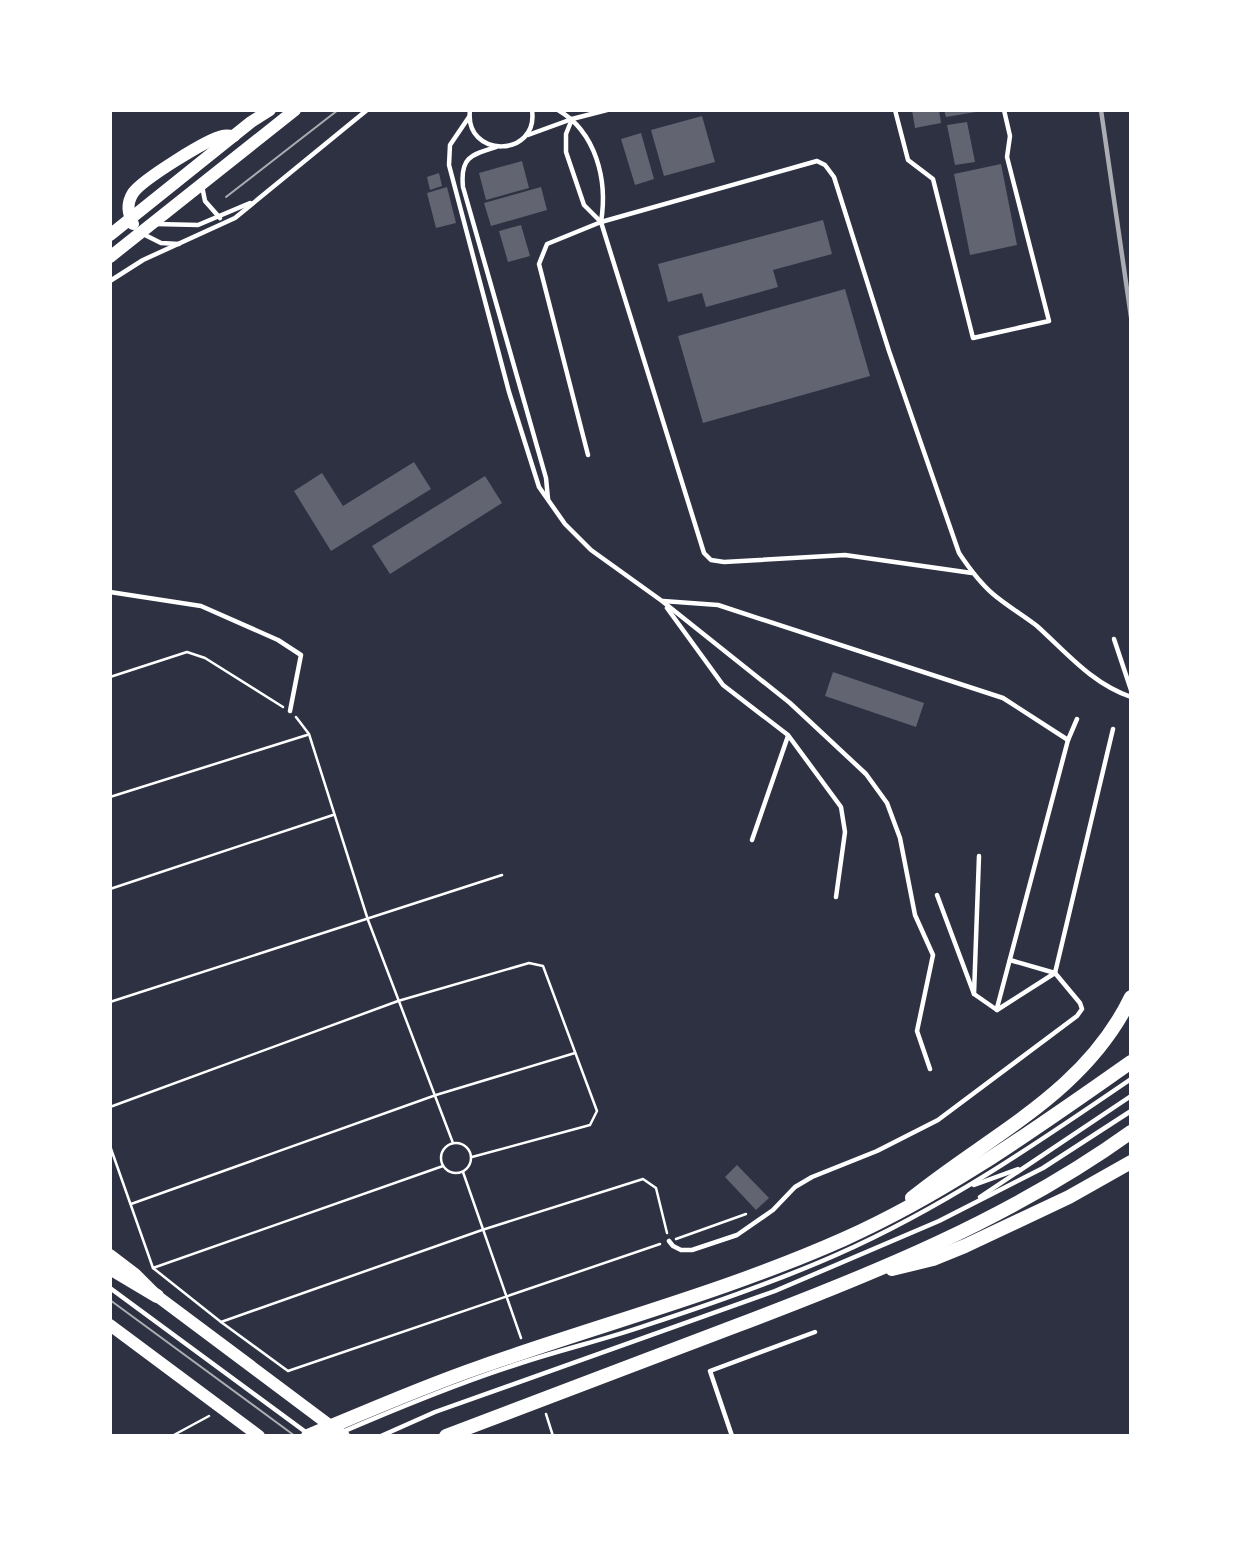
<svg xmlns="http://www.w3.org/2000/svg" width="1241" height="1546" font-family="'Exo 2',sans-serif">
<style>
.building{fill:#626471}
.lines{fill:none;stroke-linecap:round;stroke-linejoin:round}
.path{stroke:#fff;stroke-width:2.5}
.service{stroke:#fff;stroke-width:4.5}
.primary{stroke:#fff;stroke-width:12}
.trunk{stroke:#fff;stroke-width:14}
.tram{stroke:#abadb3;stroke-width:2}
.rail{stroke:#abadb3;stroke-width:4.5}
</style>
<rect width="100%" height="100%" fill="#2d3142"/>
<!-- building -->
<g class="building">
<polygon points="912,110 939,110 941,123 915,128"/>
<polygon points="944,110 976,110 976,112 946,117"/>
<polygon points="702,116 715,162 664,176 651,130"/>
<polygon points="967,122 975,162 955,165 947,125"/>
<polygon points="641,133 654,179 635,185 621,139"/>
<polygon points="522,161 529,188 486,200 479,173"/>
<polygon points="1001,164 1017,245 970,255 954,174"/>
<polygon points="439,173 442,186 430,190 427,177"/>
<polygon points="447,187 456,223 436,228 427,193"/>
<polygon points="541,187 547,210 491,226 484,203"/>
<polygon points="823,220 832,254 773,270 778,287 706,307 702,293 668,302 658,264"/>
<polygon points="521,225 530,256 508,262 499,231"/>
<polygon points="845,289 870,376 703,423 678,336"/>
<polygon points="414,462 431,489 331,551 294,491 322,473 343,506"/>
<polygon points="485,476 502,503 390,574 372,546"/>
<polygon points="833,672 924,703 916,727 825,696"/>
<polygon points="737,1165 769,1198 756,1210 725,1177"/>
</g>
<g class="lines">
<!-- path -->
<g class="path">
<polyline points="110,677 187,652 205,658 283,707"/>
<polyline points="296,717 309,734 368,920 453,1143"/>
<polyline points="110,797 307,735"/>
<polyline points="110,889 333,815"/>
<polyline points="110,1002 502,875"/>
<polyline points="110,1107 398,1001 529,963 543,966 597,1111 590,1125 472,1157"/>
<circle cx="456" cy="1158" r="15"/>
<polyline points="110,1146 153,1268 443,1166"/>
<polyline points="463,1172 521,1338"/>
<polyline points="131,1204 436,1095 575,1053"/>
<polyline points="676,1239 746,1214"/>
<polyline points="153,1268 221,1322 288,1371 660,1244"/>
<polyline points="221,1322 482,1230 643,1179 656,1188 667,1233"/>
<polyline points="546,1414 553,1436"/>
<polyline points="172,1436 209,1416"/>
</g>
<!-- service -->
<g class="service">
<path d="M470,110C464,159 539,158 532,110"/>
<path d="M558,110C596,132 608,180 601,222"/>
<polyline points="895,110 908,160 933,179 973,338 1049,321 1007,157 1010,136 1004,110"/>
<polyline points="469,117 450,145 449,165 509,392 539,487 565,524 591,550 662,601 790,703 866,774 887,803 900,838 915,915 933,955 917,1031 930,1069"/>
<polyline points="572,119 566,134 566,152 584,205 601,222 704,553 711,560 724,562 845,555 972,573"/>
<polyline points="528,135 572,119 607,110"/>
<path d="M496,147C470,155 460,158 463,187L546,478L548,499"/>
<polyline points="202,186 205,201 220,218"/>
<polyline points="156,224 198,225 250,203"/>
<polyline points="141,233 161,243 179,244"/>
<polyline points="110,281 143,260 235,218 367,110"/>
<path d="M588,455L539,264L547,244L601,222L817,161L825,165L834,177L889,351L959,553C969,568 979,582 993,594C1007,606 1023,615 1037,626C1067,653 1091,683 1131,697"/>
<polyline points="110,592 201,606 278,640 301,655 290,711"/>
<polyline points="663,601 718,605 1003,698 1068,740"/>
<polyline points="667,608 723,685 788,735 841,807 845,832 836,897"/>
<polyline points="1114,639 1131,690"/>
<polyline points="752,840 788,736"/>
<polyline points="937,895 974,994 997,1010"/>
<polyline points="974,994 979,856"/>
<polyline points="997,1008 1068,740 1077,719"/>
<polyline points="997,1010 1055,973 1113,729"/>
<polyline points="974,1185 1018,1169"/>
<polyline points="980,1197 1131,1096"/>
<polyline points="669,1241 673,1246 681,1250 692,1250 737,1235 773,1210 795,1187 812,1177 877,1151 938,1120 1077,1016 1082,1009 1080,1003 1055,973 1010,960"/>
<polyline points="110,1288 307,1433"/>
<path d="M333,1436C393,1410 453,1385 515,1365C559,1350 604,1340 647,1325C711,1304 775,1282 836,1255C941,1209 1036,1144 1131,1079"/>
<polyline points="381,1436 435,1412 775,1291 939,1221 1043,1168 1131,1111"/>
<polyline points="732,1436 710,1371 815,1332"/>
</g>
<!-- primary -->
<g class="primary">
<path d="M133,224C128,213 126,204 133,193C142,180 207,139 223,136C226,135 230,136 234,136"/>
<polyline points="110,235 251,122 270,110"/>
<polyline points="110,257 295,110"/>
<polyline points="110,1255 135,1274 157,1296 344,1436"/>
<polyline points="110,1325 259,1436"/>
</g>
<!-- trunk -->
<g class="trunk">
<path d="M912,1198C991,1134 1085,1093 1131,997"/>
<polyline points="110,1268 157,1296"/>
<polyline points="892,1269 933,1259 965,1246 1069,1197 1131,1162"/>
<path d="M308,1436C365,1412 422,1387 480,1367C601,1324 725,1292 844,1239C947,1193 1038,1127 1131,1062"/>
<path d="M446,1436C541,1400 637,1364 733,1327C871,1275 1010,1219 1131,1132"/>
</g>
<!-- tram -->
<g class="tram">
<polyline points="226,197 338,110"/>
<polyline points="110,1300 295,1436"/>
</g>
<!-- rail -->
<polyline class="rail" points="1101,110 1131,317"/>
</g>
<!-- border -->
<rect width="1241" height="1546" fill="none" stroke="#ffffff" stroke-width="224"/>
</svg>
